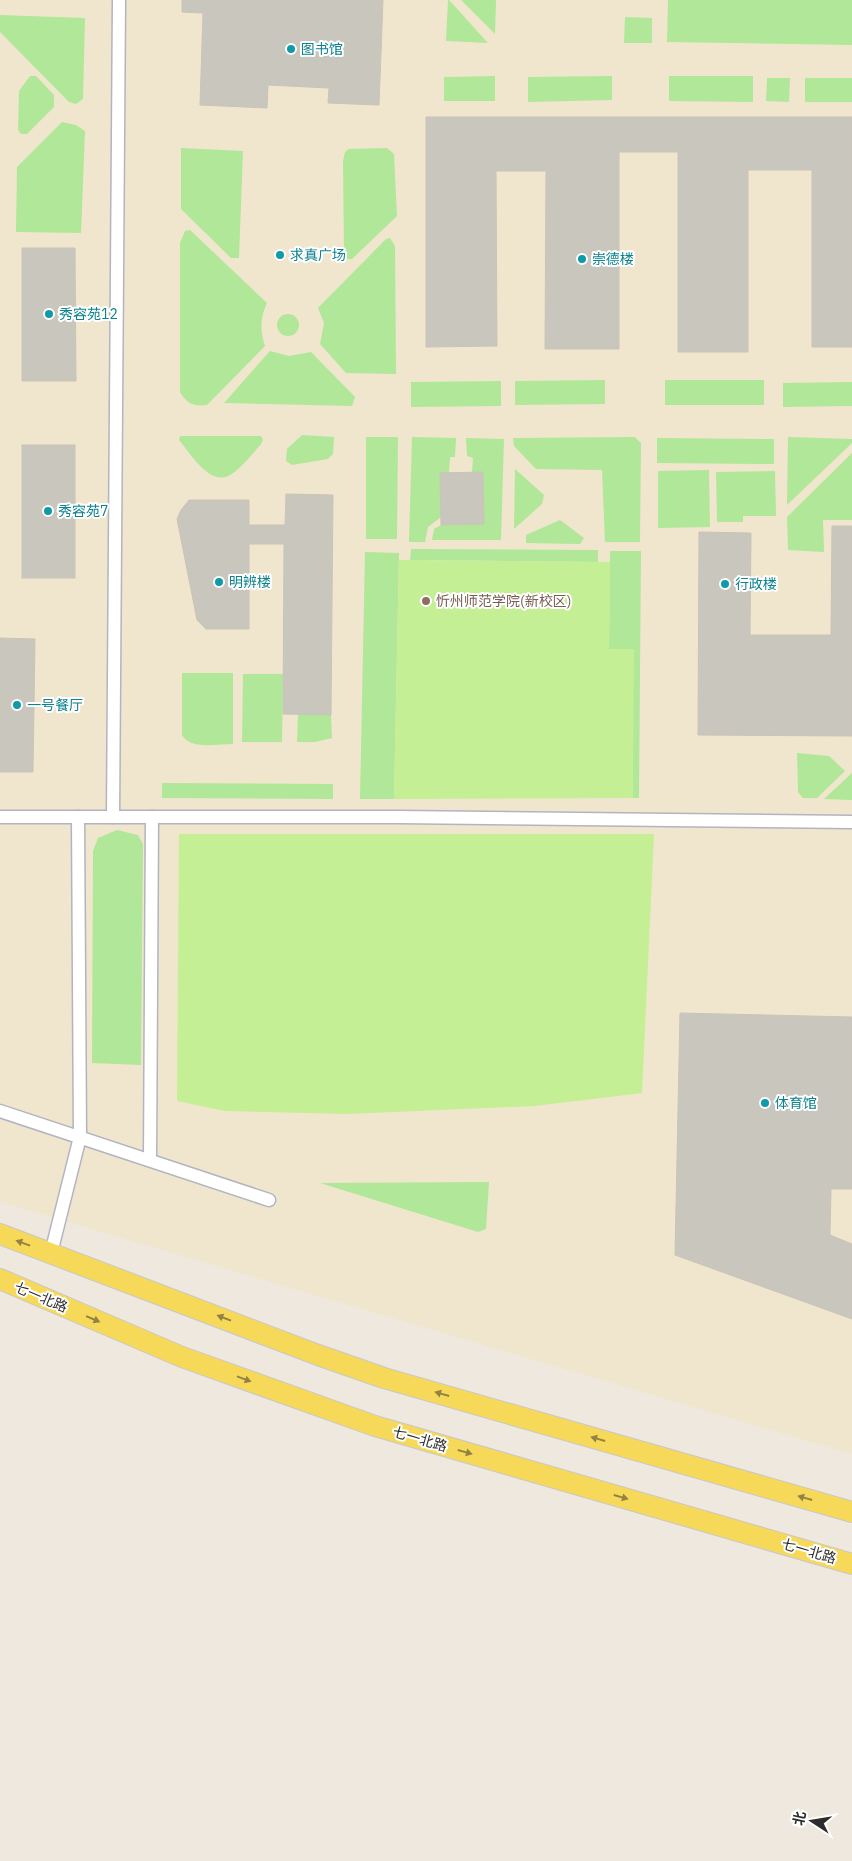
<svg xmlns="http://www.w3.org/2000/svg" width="852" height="1861" font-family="'IBM Plex Sans','Noto Sans SC',sans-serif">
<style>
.education{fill:#f0e6cd}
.green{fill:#b0e799}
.pitch{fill:#c4ef94}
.building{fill:#c9c6bd;stroke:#cac4b7}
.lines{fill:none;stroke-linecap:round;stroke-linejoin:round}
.street-casing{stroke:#b2b4c0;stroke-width:15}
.primary-casing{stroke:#c8c8c8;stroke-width:22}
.street{stroke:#fff;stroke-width:12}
.primary{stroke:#f7d95a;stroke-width:20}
.oneway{fill:#928243}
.culture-dot{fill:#0f9aa8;stroke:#fff;stroke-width:2}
.education-dot{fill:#8d6e63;stroke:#fff;stroke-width:2}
.labels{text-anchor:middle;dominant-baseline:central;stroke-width:4;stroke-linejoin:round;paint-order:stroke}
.culture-label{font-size:14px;fill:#0d838f;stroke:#fff;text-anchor:start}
.education-label{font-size:14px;fill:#785e54;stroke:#fff;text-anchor:start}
.street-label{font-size:14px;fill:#2c2c2c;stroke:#fff}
</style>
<rect width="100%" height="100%" fill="#eee8de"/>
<!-- education -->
<polygon class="education" points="0,0 852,0 852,1454 0,1202"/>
<!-- green -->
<g class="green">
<polygon points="448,0 449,0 488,43 446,41"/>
<polygon points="461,0 496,0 495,34"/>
<polygon points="668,0 852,0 852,45 667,42"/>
<polygon points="0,15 85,18 83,99 76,104 69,102 0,32"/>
<polygon points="625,17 652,18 652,43 624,43"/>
<polygon points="30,76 36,76 54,95 54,107 27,134 21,134 18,130 19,91"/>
<polygon points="495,76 495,101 444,101 444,77"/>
<polygon points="612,76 612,100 528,102 528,77"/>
<polygon points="669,76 753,76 753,102 669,101"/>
<polygon points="767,78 790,78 789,102 766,101"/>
<rect x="805" y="78" width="47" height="24"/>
<polygon points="62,122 76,125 85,131 81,233 16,232 17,167"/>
<polygon points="181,148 243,151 239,258 231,258 181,209"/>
<polygon points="387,148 394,154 397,216 352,259 347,259 344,255 343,161 345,152 349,149"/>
<path d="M190,230L267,303C260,318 260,331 265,346L207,405C194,407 186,403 180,392V243L185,231Z"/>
<polygon points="390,238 395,246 396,374 346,373 320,344 324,323 318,308 386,239"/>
<circle cx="288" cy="325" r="11"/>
<polygon points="270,351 289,356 311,352 355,397 352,406 224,403"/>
<polygon points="605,380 605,404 515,405 515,381"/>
<rect x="665" y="380" width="99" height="25"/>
<polygon points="501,381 501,406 411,407 411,382"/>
<polygon points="852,382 852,406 783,407 783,383"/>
<polygon points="302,435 334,437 333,454 328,459 292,465 286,461 287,449"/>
<path d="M180,436H261L263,440L261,444C252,454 242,468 230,475C210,487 190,453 179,440Z"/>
<polygon points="366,437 398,437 397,539 366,539"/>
<polygon points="412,437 456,438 455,457 450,457 449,473 440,473 441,517 428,527 425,542 409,542"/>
<polygon points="635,437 641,443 640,542 605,542 602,470 536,469 514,446 513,438"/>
<polygon points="788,437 852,439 852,443 787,505"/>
<polygon points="466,438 504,439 501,540 432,540 434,529 441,525 483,524 483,473 472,472 473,458 467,456"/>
<polygon points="657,438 774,439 774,464 657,463"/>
<polygon points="852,453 852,520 823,520 824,552 788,550 787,517"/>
<polygon points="515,469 544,495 542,504 514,529"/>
<polygon points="709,470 710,527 658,528 658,471"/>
<polygon points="775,471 776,516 743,516 743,522 717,522 716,472"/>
<polygon points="560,520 584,538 580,544 526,543 526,535"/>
<polygon points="411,549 598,550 598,562 410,560"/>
<polygon points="610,551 641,551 639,798 633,798 609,649"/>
<polygon points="365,552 399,553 394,799 360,799"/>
<path d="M182,673H233V744C218,744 190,750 182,735Z"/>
<polygon points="243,674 283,674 282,742 242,742"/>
<polygon points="298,714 331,715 332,738 315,742 297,742"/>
<polygon points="797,753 829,756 845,771 817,798 803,798 798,792"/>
<polygon points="852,773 852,800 824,799"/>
<polygon points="162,783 333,784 333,799 162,798"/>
<polygon points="117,830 138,835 143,844 141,1065 92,1063 93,851 98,838"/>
<polygon points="489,1182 486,1229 478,1232 320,1183"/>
</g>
<!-- pitch -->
<g class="pitch">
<polygon points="399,560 610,562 609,649 634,649 633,798 394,799"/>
<polygon points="179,834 654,834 642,1093 535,1106 346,1114 225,1111 177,1101"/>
</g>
<!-- building -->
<g class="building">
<polygon points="182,0 383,0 379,105 328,103 329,88 268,85 267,108 200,105 203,13 182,12"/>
<polygon points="426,117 852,117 852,347 812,347 812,170 748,170 748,352 678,352 678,152 619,152 619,349 545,349 546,171 496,171 497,346 426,347"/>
<polygon points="22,248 75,248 76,381 22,381"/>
<rect x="22" y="445" width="53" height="133"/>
<polygon points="483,472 484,524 441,525 440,473"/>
<polygon points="286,494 333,495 331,715 283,714 284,544 249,544 249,629 206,629 197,620 177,519 181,510 189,500 249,500 249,525 285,525"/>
<polygon points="832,526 852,526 852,736 698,735 699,532 751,533 750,635 831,635"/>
<polygon points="0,638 35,639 33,772 0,772"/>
<polygon points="680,1013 852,1017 852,1189 831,1189 830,1235 852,1244 852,1319 675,1255"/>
</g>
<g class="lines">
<!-- street casing -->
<g class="street-casing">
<g id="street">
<polyline points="0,817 398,817 852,822"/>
<polyline points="113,817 119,0"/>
<polyline points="0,1111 269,1200"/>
<polyline points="150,1160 152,817"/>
<polyline points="51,1253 80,1137 78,817"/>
</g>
</g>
<!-- primary casing -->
<g class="primary-casing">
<g id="primary">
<polyline points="0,1234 318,1355 384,1378 852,1512"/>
<polyline points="0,1279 182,1357 375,1426 852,1564"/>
</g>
</g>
<!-- street -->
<use href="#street" class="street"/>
<!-- primary -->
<use href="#primary" class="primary"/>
</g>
<!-- one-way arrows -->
<defs><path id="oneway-solid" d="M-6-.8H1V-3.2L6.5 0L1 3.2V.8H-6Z" transform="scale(1.25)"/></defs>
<g class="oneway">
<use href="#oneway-solid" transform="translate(23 1243) rotate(-160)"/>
<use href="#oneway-solid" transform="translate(224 1318) rotate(-159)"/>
<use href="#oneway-solid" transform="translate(93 1319) rotate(23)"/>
<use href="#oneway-solid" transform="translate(244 1379) rotate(20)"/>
<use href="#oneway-solid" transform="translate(442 1394) rotate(-164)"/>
<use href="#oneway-solid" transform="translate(598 1439) rotate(-164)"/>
<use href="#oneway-solid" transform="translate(465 1452) rotate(16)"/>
<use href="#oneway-solid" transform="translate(621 1497) rotate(16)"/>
<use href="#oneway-solid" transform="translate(805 1498) rotate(-164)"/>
</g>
<!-- markers -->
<g class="culture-dot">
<circle cx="291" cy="49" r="5"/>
<circle cx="280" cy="255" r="5"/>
<circle cx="582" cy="259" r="5"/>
<circle cx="49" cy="314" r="5"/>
<circle cx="48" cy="511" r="5"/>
<circle cx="219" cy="582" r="5"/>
<circle cx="725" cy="584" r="5"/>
<circle cx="17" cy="705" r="5"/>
<circle cx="765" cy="1103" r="5"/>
</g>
<circle class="education-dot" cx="426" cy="601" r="5"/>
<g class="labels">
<!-- culture labels -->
<g class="culture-label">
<text x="301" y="49">图书馆</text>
<text x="290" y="255">求真广场</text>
<text x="592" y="259">崇德楼</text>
<text x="59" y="314">秀容苑12</text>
<text x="58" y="511">秀容苑7</text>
<text x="229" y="582">明辨楼</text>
<text x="735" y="584">行政楼</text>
<text x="27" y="705">一号餐厅</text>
<text x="775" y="1103">体育馆</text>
</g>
<!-- education labels -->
<g class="education-label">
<text x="436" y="601">忻州师范学院(新校区)</text>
</g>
<!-- street labels -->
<g class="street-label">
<text transform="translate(41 1297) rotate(23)">七一北路</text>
<text transform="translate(420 1439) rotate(16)">七一北路</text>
<text transform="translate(809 1551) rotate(16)">七一北路</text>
</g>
</g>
<!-- north arrow -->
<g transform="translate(812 1821) rotate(282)" stroke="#ffffff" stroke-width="4" paint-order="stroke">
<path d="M0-4L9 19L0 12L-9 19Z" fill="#2c2c2c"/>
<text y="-8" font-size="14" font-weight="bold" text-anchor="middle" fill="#2c2c2c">北</text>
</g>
</svg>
